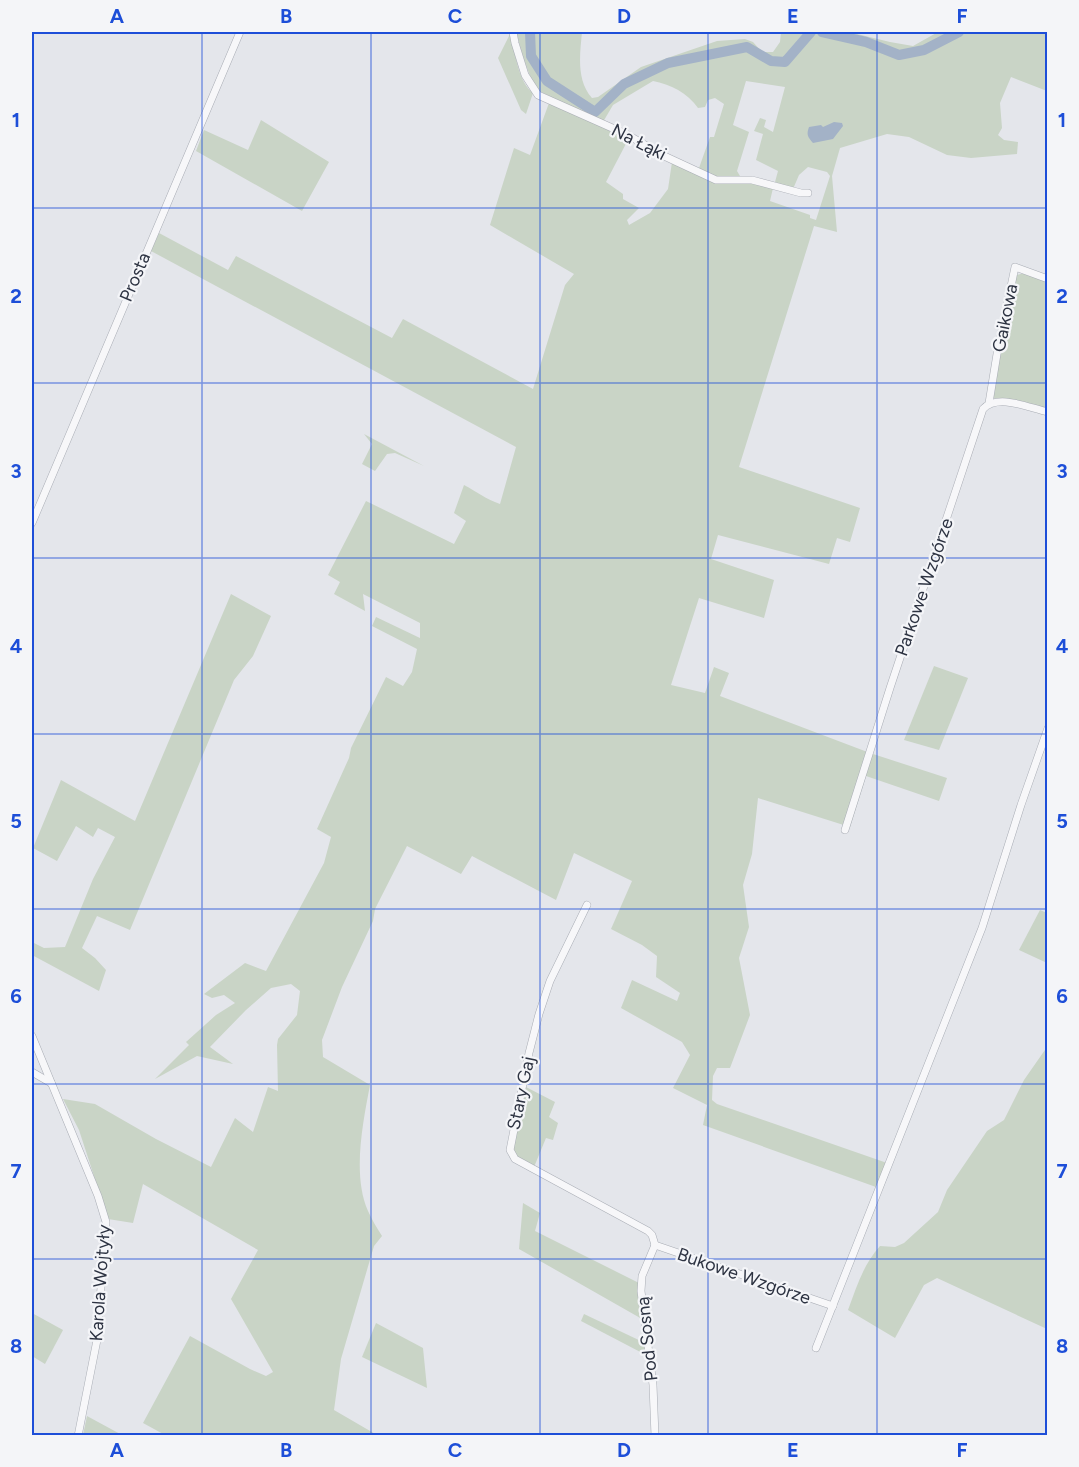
<svg xmlns="http://www.w3.org/2000/svg" width="1079" height="1467" font-family="Figtree,sans-serif">
<style>
.green{fill:#c9d4c6}
.water{fill:#a3b2c7}
.lines{fill:none;stroke-linecap:round;stroke-linejoin:round}
.river{stroke:#a3b2c7;stroke-width:10}
.street-casing{stroke:#a9adb5;stroke-width:8}
.street{stroke:#f7f7f9;stroke-width:7}
.grid{fill:none;stroke:#1d4ed8;stroke-width:1.5;stroke-opacity:0.55}
.labels{text-anchor:middle;dominant-baseline:central;stroke-width:4.5;stroke-linejoin:round;paint-order:stroke}
.street-label{font-size:18px;fill:#2d3342;stroke:#f4f5f8}
.neatline{fill:none;stroke:#1d4ed8;stroke-width:2}
.grid-label{font-size:20px;text-anchor:middle;font-weight:bold;fill:#1d4ed8}
</style>
<rect width="100%" height="100%" fill="#e4e6eb"/>
<!-- green -->
<g class="green">
<path d="M511,32C515,51 517,80 533,93L526,114L521,110L498,58Z"/>
<path d="M516,32H582C580,54 576,80 592,98L598,97L641,67L717,41L745,39L753,42L762,52H773L780,42L781,32H849L890,42L913,46L938,32H1047V91L1011,77L1000,103L1002,128L998,135L1004,140L1018,142L1017,154L971,158L947,155L909,137L887,134L840,148L832,176L837,232L814,226L739,467L860,508L850,542L837,538L829,564L718,535L711,559L774,580L764,618L699,598L671,685L705,693L714,667L729,673L720,696L870,753L947,778L939,801L866,776L850,827L758,798L752,854L743,885L749,927L739,958L750,1015L730,1068H717L713,1076L712,1100L717,1104L887,1163L876,1187L703,1125L707,1105L673,1088L690,1055L682,1042L621,1008L632,980L677,1001L680,993L656,977L657,956L642,945L611,929L632,881L574,853L556,900L472,856L461,874L407,846L375,909L373,921L342,987L322,1040L323,1057L370,1085C363,1122 352,1175 368,1211C372,1220 377,1228 382,1236L374,1246L341,1359L334,1410L377,1435H165L143,1423L190,1336L250,1369L266,1376L273,1372L231,1299L258,1250L143,1184L133,1223L108,1219L79,1130L63,1099L95,1104L156,1139L211,1167L235,1118L253,1132L268,1087L278,1091L277,1045L278,1039L297,1015L300,991L291,984L271,988L246,1010L210,1047L233,1064L197,1056L155,1079L189,1045L186,1042L216,1015L235,1003L224,995L212,998L204,994L245,963L266,971L324,863L331,837L317,829L349,758L351,748L386,677L403,686L412,672L417,649L372,626L376,617L420,638V623L363,594L365,611L334,594L340,582L328,575L366,501L454,544L466,521L454,513L464,485C477,492 486,499 500,504L516,447L151,251L159,233L228,270L236,256L392,338L403,319L533,389L565,285L574,274L490,225L514,148L530,155L549,103L629,138L606,182L623,194V199L639,208L627,220L629,225L650,213L668,189L672,162L717,183L752,182L773,188L770,201L810,215V218L816,220L830,176L827,172L808,167L799,175L793,189L775,182L778,171L756,160L763,134L754,131L760,118L766,120L764,127L773,132L785,87L746,81L733,125L749,132L737,171L740,176L717,177L699,168L710,137H714L724,104L715,98L708,100L705,107L698,108C688,93 670,84 653,81L613,105L603,122L535,89L524,60Z"/>
<polygon points="261,120 329,162 302,211 196,151 204,130 248,150"/>
<path d="M1024,273L1047,281V410L993,398C999,359 1006,322 1014,283L1017,275Z"/>
<polygon points="364,434 424,466 395,453 387,454 375,471 362,464 372,444"/>
<polygon points="231,594 271,616 253,656 234,680 130,930 97,916 82,948 95,958 106,970 99,991 32,955 32,942 44,948 65,947 93,879 115,837 98,828 93,837 76,826 57,861 33,848 61,780 135,821"/>
<polygon points="934,666 968,678 939,750 904,740"/>
<polygon points="1040,910 1047,913 1047,963 1019,950"/>
<path d="M1047,1047V1329L937,1278L924,1285L895,1338L848,1310C857,1286 863,1265 880,1246L895,1247L904,1243L938,1212L947,1190L987,1131L1004,1120L1024,1080Z"/>
<polygon points="524,1086 555,1102 549,1117 558,1123 553,1140 546,1138 534,1167 516,1157 512,1143"/>
<polygon points="523,1203 540,1213 535,1231 639,1283 642,1319 519,1249"/>
<polygon points="32,1313 63,1330 45,1364 32,1356"/>
<polygon points="584,1314 645,1343 646,1355 581,1321"/>
<polygon points="376,1323 423,1348 427,1388 362,1357"/>
<polygon points="87,1416 122,1435 83,1435"/>
</g>
<!-- water -->
<path class="water" d="M834,122L842,123L843,126L833,139L813,143C808,137 806,135 809,127L821,125L823,127Z"/>
<g class="lines">
<!-- river -->
<g class="river">
<polyline points="530,32 531,56 547,81 595,112 624,84 668,63 747,47 771,61 785,62 811,32"/>
<polyline points="822,32 866,42 899,55 924,50 959,32"/>
</g>
<!-- street casing -->
<g class="street-casing">
<g id="street">
<polyline points="513,32 515,43 525,75 538,95 628,135 662,155 716,180 752,180 801,193 808,193"/>
<polyline points="989,403 997,354 1015,267 1048,279"/>
<polyline points="32,523 240,32"/>
<path d="M845,830L890,688L983,409C998,393 1029,408 1048,412"/>
<polyline points="587,905 550,981 539,1014 529,1053 510,1150 515,1159 648,1231 652,1235 655,1245"/>
<polyline points="32,1036 98,1196 106,1222 97,1340 78,1436"/>
<polyline points="32,1072 51,1083"/>
<polyline points="655,1245 642,1276 641,1291 653,1385 655,1436"/>
<polyline points="655,1245 833,1306"/>
<polyline points="816,1348 982,928 1021,805 1048,728"/>
</g>
</g>
<!-- street -->
<use href="#street" class="street"/>
</g>
<!-- grid -->
<path class="grid" d="M202,32V1436M371,32V1436M540,32V1436M708,32V1436M877,32V1436M32,208H1048M32,383H1048M32,558H1048M32,734H1048M32,909H1048M32,1084H1048M32,1259H1048"/>
<g class="labels">
<!-- street labels -->
<g class="street-label">
<text transform="translate(639 142) rotate(27)">Na Łąki</text>
<text transform="translate(135 277) rotate(-67)">Prosta</text>
<text transform="translate(1005 318) rotate(-79)">Gaikowa</text>
<text transform="translate(924 587) rotate(-71)">Parkowe Wzgórze</text>
<text transform="translate(521 1093) rotate(-78)">Stary Gaj</text>
<text transform="translate(744 1276) rotate(19)">Bukowe Wzgórze</text>
<text transform="translate(100 1283) rotate(-86)">Karola Wojtyły</text>
<text transform="translate(647 1339) rotate(-96)">Pod Sosną</text>
</g>
</g>
<!-- border -->
<rect width="1079" height="1467" fill="none" stroke="#f4f5f8" stroke-width="66"/>
<rect x="33" y="33" width="1013" height="1401" class="neatline"/>
<g class="grid-label">
<text x="117" y="23">A</text>
<text x="286" y="23">B</text>
<text x="455" y="23">C</text>
<text x="624" y="23">D</text>
<text x="793" y="23">E</text>
<text x="962" y="23">F</text>
<text x="16" y="127">1</text>
<text x="1062" y="127">1</text>
<text x="16" y="303">2</text>
<text x="1062" y="303">2</text>
<text x="16" y="478">3</text>
<text x="1062" y="478">3</text>
<text x="16" y="653">4</text>
<text x="1062" y="653">4</text>
<text x="16" y="828">5</text>
<text x="1062" y="828">5</text>
<text x="16" y="1003">6</text>
<text x="1062" y="1003">6</text>
<text x="16" y="1178">7</text>
<text x="1062" y="1178">7</text>
<text x="16" y="1353">8</text>
<text x="1062" y="1353">8</text>
<text x="117" y="1457">A</text>
<text x="286" y="1457">B</text>
<text x="455" y="1457">C</text>
<text x="624" y="1457">D</text>
<text x="793" y="1457">E</text>
<text x="962" y="1457">F</text>
</g>
</svg>
